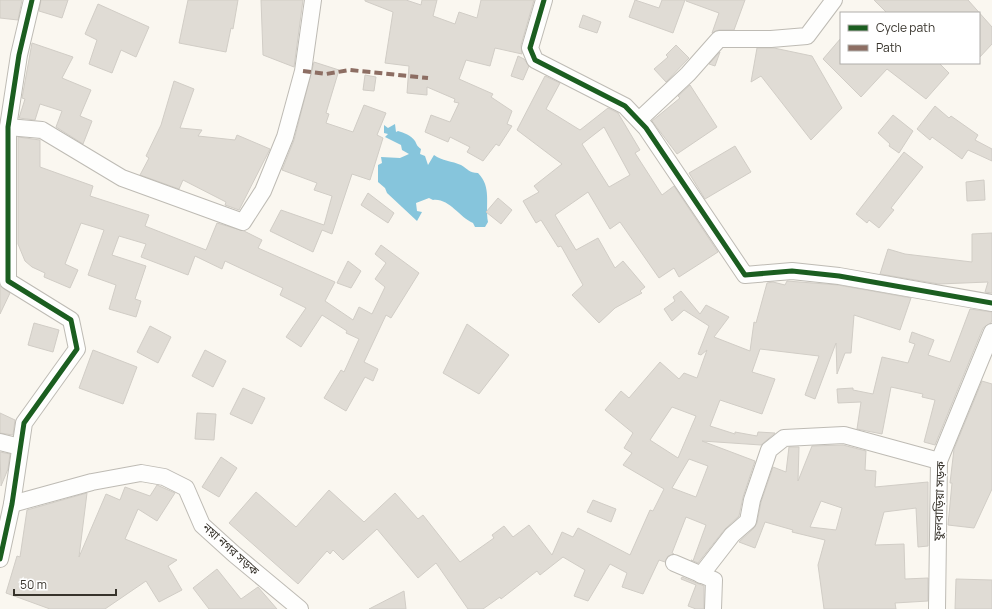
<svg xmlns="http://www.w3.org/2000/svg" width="992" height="609" font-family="Manrope,'Noto Sans Bengali',sans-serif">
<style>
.water{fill:#86c5dc}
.building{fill:#e0dcd5;stroke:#d1cdc6;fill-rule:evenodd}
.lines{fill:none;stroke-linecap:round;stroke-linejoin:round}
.minor-casing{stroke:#bebbb4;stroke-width:18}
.minor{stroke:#fefefd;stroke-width:16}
.quiet{stroke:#8d6e63;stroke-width:4;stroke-dasharray:8 4;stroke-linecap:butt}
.cycleway-casing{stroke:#fff;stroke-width:8}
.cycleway{stroke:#1b5e20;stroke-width:5}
.labels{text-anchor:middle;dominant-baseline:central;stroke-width:3;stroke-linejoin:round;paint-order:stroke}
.street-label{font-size:12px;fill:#37332b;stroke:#fff}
</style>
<rect width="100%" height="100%" fill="#faf7f0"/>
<!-- water -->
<path class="water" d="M395,124L396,132L398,131C404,133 411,135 415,141C417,145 417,146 421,149L420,154L425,156L428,165L434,155C442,161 452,161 461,165C468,169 469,173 478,173C492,187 485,204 488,222L485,227H475L473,223C459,217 449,198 433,200L429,198L416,203L417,211L422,212L417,221L387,193L385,188L378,182V165L382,163L381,157L400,158L409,154L402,150L401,145L385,137L388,134L384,133V125L388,128Z"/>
<!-- building -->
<g class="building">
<polygon points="0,0 22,0 18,20 0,18"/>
<polygon points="41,0 68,0 62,18 39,11"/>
<polygon points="188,0 238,0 233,29 231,28 226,52 179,43"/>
<polygon points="261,0 303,0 294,67 263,55"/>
<polygon points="365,0 406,0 421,5 422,0 437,0 433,16 455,24 459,12 477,18 481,0 534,0 521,45 522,54 495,48 490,66 466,60 459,79 493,94 491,97 512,111 507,124 512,126 499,146 496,144 483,161 467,152 470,147 450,137 448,142 425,132 431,115 450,122 459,103 454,102 455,99 427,87 427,95 407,93 409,66 385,63 393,12 365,1"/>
<polygon points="635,0 659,8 662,0 685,0 673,33 629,17"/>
<polygon points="686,0 745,0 734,30 719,30 712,33 719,13 686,1"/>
<polygon points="874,0 968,0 992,27 992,44 979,58 979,13 887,13"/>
<polygon points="98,4 149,27 136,57 121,50 112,73 89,64 97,40 85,34"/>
<polygon points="583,15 601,22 597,33 579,27"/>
<polygon points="841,38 841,63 939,63 949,73 926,99 887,69 861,97 823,59"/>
<polygon points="32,43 73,57 62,78 91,90 80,116 92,121 83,144 56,127 62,111 40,104 35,120 19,118 25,99 22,98"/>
<polygon points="676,45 689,58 666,82 654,69 668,57 666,55"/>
<polygon points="757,48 774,48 812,56 842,108 811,140 761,76 751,82"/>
<polygon points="720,52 715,66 709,64"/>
<polygon points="518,56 524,59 529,66 523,80 511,76"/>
<polygon points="314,62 339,70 326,113 329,114 326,123 353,132 364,105 386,113 377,135 383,138 370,180 352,174 332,234 322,230 313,252 270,231 281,210 324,225 332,196 314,190 317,183 282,170 294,140"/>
<polygon points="365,75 376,77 374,91 363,90"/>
<path d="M545,76L560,83L546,109L580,130L608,108L618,113L640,150L635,153L662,195L674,186L718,252L679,277L674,268L659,278L620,222L610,229L588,192L555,215L576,250L598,238L615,268L623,261L645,287L640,291L642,293L615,308L599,323L572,295L583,285L561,246L558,247L541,220L536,223L523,201L539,192L534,186L562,164L517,130ZM604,127L630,175L609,187L582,144Z"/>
<polygon points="174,81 194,89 180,128 202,130 198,136 235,140 237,135 270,149 239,210 225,205 226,202 183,180 179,189 140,175 149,158 146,156 161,125"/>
<polygon points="690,85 717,127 677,154 652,121 680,98 678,96"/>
<polygon points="935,106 949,118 951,116 978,135 975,140 992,149 992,161 968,150 962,159 932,137 930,140 917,129"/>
<polygon points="893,115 913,131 899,153 889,146 890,144 878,133"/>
<polygon points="18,137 40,140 40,167 93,186 90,196 149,215 145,226 206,250 217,223 244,231 262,240 258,248 335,282 325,301 353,320 359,307 372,314 385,287 375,279 386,263 375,254 381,245 419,273 391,318 386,315 364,362 378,369 373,381 365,377 346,411 324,398 341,370 344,372 359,339 346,333 347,331 322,315 301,347 286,337 306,308 280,295 283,288 225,261 222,269 195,256 188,275 141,257 146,244 119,236 112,255 146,266 135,299 141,301 136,317 109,309 116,285 88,275 104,230 81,223 65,264 78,270 70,288 44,277 45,273 32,267 25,261 18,244"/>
<polygon points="735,146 751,172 705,199 689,173"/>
<polygon points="904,152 923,167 891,208 894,210 879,228 869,220 867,223 856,214"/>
<polygon points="984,180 985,200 967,201 966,182"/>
<polygon points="368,193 394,213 388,223 361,205"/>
<polygon points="498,198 512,210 501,224 486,212"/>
<polygon points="992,233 992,293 985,292 988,282 939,284 880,274 888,249 905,254 972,262 972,234"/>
<polygon points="348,261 361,271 351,288 337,283"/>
<path d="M787,281L838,285L911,298L900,330L854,315L851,353H845L837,374L836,343L815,399L805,395L819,356L760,349L752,372L775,379L762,414L720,400L710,426L735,434V432L757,436L758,432L775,433L761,445L702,441L755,461L743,497L739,516L725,529L698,563L691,560L693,561L706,525L686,517L672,553L674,554L668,556L665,562L659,560L643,594L622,587L627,573L610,564L588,601L574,596L585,570L563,557L540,575L537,571L501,599L500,597L483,609H468L436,563L418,578L377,529L343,560L333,550L330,554L327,551L298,584L229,523L256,492L296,527L329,490L364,522L395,493L418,519L423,515L460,562L494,538L492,535L504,526L513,537L529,525L552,555L562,532L573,537L578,528L630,555L650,510L653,511L664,489L623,465L632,453L624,448L633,433L605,410L621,391L629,398L660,362L679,379L684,373L697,378L707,350L701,355L698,354L709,326L684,310L672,321L664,309L675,301L673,297L681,291L700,314L706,305L729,317L714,337L750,351L754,322L756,323L767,283L773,282L785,285ZM672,407L696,416L678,458L650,440ZM689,459L708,466L696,497L672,488Z"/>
<polygon points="0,286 10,293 0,314"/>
<polygon points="970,309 992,312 992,319 991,323 983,328 935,445 924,442 935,400 922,397 923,394 891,387 882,434 857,429 861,402 838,403 837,389 853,388 853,390 873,394 882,357 908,363 915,344 909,342 912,332 934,340 928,355 950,362"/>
<polygon points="34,323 59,330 53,352 28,345"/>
<polygon points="467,324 509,355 479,394 443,373"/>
<polygon points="150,326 171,337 158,363 137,352"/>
<polygon points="93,350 137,367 123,404 79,388"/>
<polygon points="205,350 226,361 213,387 192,376"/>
<polygon points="982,381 992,384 992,489 974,528 948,525 952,483 950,483 954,449"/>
<polygon points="243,388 265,398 252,424 230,414"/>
<polygon points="0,413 15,420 13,435 0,433"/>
<polygon points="197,413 216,414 214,440 195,439"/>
<path d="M843,445L866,451L865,470L876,471L875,487L928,482V546L918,547L916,508L884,512L875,545L904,544L905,579L928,578V601L895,603L896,609H824L818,565L825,540L792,532L793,530L765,522L755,548L739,542L754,528L757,523L761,502L773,467L786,472L789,447H799L798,481L812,446ZM821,501L842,508L836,530L810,527Z"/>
<polygon points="0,452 10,454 8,469 1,486"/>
<polygon points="221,457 237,468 219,497 202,487"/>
<polygon points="157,485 175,493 157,521 138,509 125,539 177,560 168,566 182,590 159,602 146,581 105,609 50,609 6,593 17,556 20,557 27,510 87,493 79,557 106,494 120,500 125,487 150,496"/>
<polygon points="593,500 616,509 611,522 587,512"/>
<polygon points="217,569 241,599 258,587 277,609 209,609 193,588"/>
<polygon points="682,577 704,586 704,609 696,609 688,606 696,585 681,579"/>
<polygon points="956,579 992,580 992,609 955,609"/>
<polygon points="404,591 406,609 369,609"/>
</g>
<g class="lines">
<!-- minor casing -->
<g class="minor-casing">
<g id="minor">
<polyline points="544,0 530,48 535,60 625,106 646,128 745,275 792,271 839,276 992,303"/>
<polyline points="639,120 688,74 719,39 771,39 807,36 834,0"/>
<polyline points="8,127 42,130 122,178 243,222 263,191 285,137 303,71 313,0"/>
<polyline points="0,442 20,447"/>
<polyline points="12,504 92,482 141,473 164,477 186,488 202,525 234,554 300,609"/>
<polyline points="0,559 12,504 24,423 77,349 71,320 8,281 8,127 19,55 32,0"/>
<polyline points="674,563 714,580 713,609"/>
<polyline points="701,575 732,535 748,521 752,500 769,450 784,438 844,435 939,461"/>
<polyline points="937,609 939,461 992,332"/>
</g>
</g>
<!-- minor -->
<use href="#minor" class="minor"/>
<!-- quiet -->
<polyline class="quiet" points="303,71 326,74 350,70 428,78"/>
<!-- cycleway casing -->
<g class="cycleway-casing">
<g id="cycleway">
<polyline points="544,0 530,48 535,60 625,106 646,128 745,275 792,271 839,276 992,303"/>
<polyline points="0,559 12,504 24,423 77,349 71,320 8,281 8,127 19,55 32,0"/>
</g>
</g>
<!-- cycleway -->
<use href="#cycleway" class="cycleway"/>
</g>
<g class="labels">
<!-- street labels -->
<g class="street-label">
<text transform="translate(939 501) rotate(-88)">ফুলবাড়িয়া সড়ক</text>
<text transform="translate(231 549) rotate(42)">নয়া নগর সড়ক</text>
</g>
</g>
<!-- legend -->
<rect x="840" y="12" width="140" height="52" fill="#ffffff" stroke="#afadaa"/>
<rect x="848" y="25" width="20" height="6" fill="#1b5e20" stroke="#afadaa"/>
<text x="876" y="32" font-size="12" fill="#37332b">Cycle path</text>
<rect x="848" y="45" width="20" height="6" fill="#8d6e63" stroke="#afadaa"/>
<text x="876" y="52" font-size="12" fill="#37332b">Path</text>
<!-- scale -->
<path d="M14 589v6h102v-6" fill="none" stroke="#37332b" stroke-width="2"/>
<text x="20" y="589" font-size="12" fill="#37332b" stroke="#ffffff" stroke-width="3" paint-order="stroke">50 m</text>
</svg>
